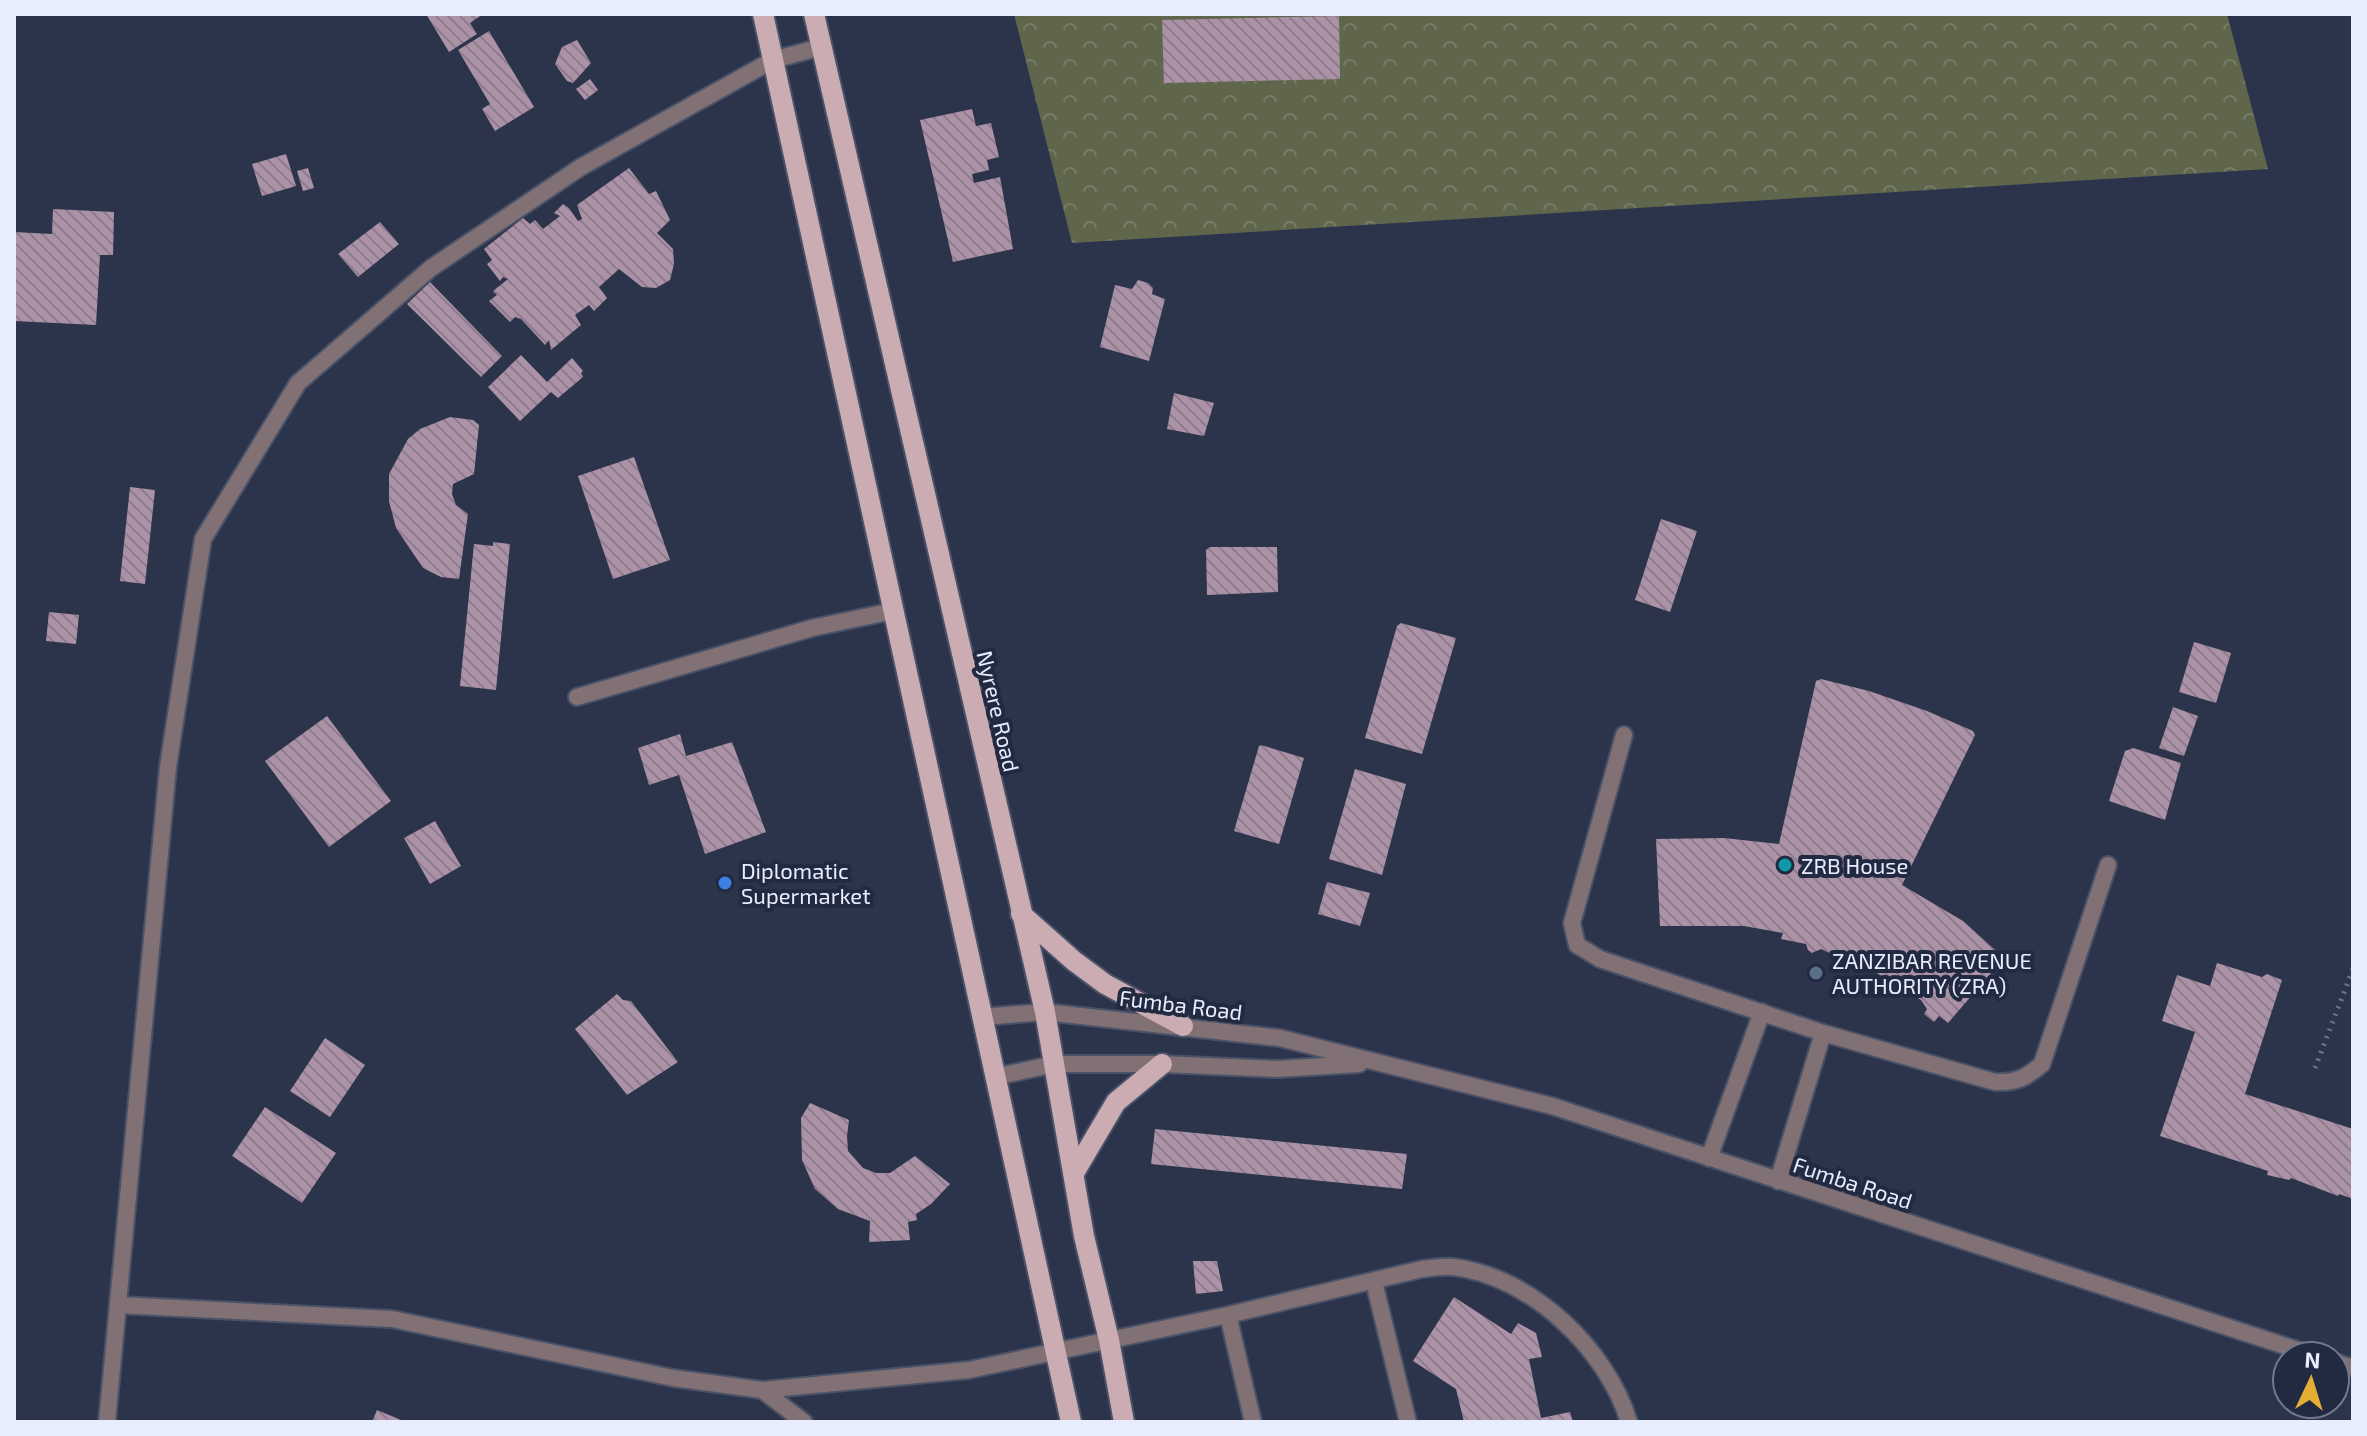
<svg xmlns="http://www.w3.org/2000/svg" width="2367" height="1436" font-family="'Exo 2',sans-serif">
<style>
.forest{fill:url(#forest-crowns)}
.building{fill:url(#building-back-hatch)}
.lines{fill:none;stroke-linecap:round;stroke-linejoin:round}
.service-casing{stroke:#4a5268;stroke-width:20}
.minor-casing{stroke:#4a5268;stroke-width:20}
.tertiary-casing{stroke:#4a5268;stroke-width:20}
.primary-casing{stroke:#4a5268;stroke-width:24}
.path{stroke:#6d7489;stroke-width:5;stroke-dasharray:2 6;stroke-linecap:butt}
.service{stroke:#817174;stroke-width:16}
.minor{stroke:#817174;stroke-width:16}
.tertiary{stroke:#817174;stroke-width:16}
.primary{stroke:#cbacb2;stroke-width:20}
.culture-dot{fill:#0f9aa8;stroke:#222a41;stroke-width:3}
.shop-dot{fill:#3f7fe0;stroke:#222a41;stroke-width:3}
.service-dot{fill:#5c6f8a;stroke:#222a41;stroke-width:3}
.labels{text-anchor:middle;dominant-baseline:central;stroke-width:8;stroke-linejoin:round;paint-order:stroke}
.street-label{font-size:22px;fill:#e7edfd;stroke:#222a41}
.poi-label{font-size:22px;fill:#e7edfd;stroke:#222a41;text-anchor:start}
</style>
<defs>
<pattern id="forest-crowns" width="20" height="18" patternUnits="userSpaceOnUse" patternTransform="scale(2)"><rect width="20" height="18" fill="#60664c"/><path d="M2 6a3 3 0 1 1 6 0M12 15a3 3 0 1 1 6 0" fill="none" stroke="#777c67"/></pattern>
<pattern id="building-back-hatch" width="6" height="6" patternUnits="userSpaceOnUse" patternTransform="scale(2)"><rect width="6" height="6" fill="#ac92a7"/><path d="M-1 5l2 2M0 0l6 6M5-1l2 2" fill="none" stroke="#8d7c8c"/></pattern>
</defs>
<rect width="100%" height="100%" fill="#2c344c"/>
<!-- forest -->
<polygon class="forest" points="1014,14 2227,14 2268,169 1072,243"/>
<!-- building -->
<g class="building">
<polygon points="426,14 483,14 470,23 477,34 449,52"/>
<polygon points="1339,16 1340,79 1164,83 1162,20"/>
<polygon points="489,31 534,107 495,131 482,109 490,104 458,50"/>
<polygon points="577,40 591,63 573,83 567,81 555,64 562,47"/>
<polygon points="590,79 598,90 585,100 576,89"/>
<polygon points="972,109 976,126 991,123 999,157 987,160 989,170 972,174 974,183 1000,177 1013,249 953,262 920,120"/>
<polygon points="286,154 296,186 262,196 252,164"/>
<polygon points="308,168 314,188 303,191 297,171"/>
<polygon points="629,168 649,194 656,191 670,220 657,233 673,249 674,264 670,280 656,288 642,287 619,269 599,287 607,298 594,311 589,305 575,315 581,325 551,350 549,340 545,345 521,319 515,317 510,322 489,301 497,295 493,291 508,279 503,277 500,281 487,264 492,260 484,249 523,218 530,224 535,220 543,229 560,216 554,213 563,204 569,208 578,221 582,219 577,205"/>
<polygon points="53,209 114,212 113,255 100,255 96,325 14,321 14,232 52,234"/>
<polygon points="380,222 399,244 358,277 338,254"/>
<polygon points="1138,280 1148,283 1153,288 1152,294 1165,299 1149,361 1100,347 1115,285 1132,289"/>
<polygon points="430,282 502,356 481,377 407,304"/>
<polygon points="521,355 547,382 572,358 583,371 581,373 583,377 558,398 551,392 520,421 488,387"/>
<polygon points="1174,393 1214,403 1204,436 1167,429"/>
<polygon points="450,417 473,420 479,425 474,474 453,484 452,494 456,505 468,514 459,579 441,577 423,568 396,528 389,501 389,474 408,439 420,429"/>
<polygon points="634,457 670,560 613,579 578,476"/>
<polygon points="130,487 155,490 145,584 120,581"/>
<polygon points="1661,519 1697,531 1670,612 1635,600"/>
<polygon points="493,542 510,544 496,690 460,686 474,544 493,546"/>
<polygon points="1210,547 1277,547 1278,592 1207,595 1206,550"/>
<polygon points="49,612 79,615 76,644 46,641"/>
<polygon points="1401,623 1456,638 1422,754 1365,738 1397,626"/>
<polygon points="2194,642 2231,653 2216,703 2179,692"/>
<polygon points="1821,679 1869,691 1927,711 1973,731 1975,735 1902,885 1963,921 2004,958 1948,1023 1939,1016 1934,1022 1924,1014 1927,1009 1921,1000 1884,977 1845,956 1840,958 1821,949 1812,953 1808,950 1806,944 1781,939 1783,933 1744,926 1660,926 1656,839 1724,838 1779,844 1816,681"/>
<polygon points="2173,707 2198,716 2184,756 2159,748"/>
<polygon points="327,716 391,801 329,847 265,761"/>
<polygon points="680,734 686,756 732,742 766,832 705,854 679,775 649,785 638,748"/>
<polygon points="1261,745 1304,758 1279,844 1234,831 1259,746"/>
<polygon points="2133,748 2181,763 2165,820 2109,801 2125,751"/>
<polygon points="1355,769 1406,784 1382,875 1329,859"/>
<polygon points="435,821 461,866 430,884 404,838"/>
<polygon points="1327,882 1370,893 1360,926 1318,914"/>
<polygon points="2217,963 2262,977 2267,974 2282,980 2245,1094 2353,1129 2353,1199 2339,1194 2338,1196 2291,1178 2289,1180 2267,1175 2268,1171 2160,1136 2195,1032 2162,1021 2177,975 2210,986"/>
<polygon points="617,994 623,1000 631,1001 678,1062 627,1095 575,1029"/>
<polygon points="325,1038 365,1065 330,1117 290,1091"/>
<polygon points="810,1103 849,1120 847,1136 848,1151 863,1168 876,1173 890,1173 915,1156 950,1184 931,1204 916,1214 917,1220 908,1222 910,1240 869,1242 870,1221 838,1209 815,1189 802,1160 801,1118"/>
<polygon points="265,1107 336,1153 302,1203 232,1156"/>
<polygon points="1155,1129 1407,1154 1402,1189 1151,1164"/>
<polygon points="1193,1261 1217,1261 1223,1291 1196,1294"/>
<polygon points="1454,1297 1511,1334 1518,1323 1536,1333 1542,1357 1529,1359 1541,1418 1570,1412 1573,1422 1464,1422 1456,1389 1413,1361"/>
<polygon points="377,1410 406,1422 372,1422"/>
</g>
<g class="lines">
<!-- service casing -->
<g class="service-casing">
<g id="service">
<polyline points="577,697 812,628 893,611"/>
<path d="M1624,735L1572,923L1577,945L1600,959L1823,1033L1995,1082C2016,1083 2026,1078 2042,1064L2108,865"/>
<polyline points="1709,1158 1762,1012"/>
<polyline points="1778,1181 1823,1033"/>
<polyline points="1374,1282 1408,1422"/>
<path d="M118,1305L392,1319L673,1378L762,1390L969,1370L1228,1315L1422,1269C1432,1268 1443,1266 1453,1267C1531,1276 1607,1349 1629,1422"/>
<polyline points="1228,1315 1253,1422"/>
<polyline points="762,1390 804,1422"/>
</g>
</g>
<!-- minor casing -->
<g class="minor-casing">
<polyline id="minor" points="107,1422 168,767 203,539 298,383 431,268 581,167 773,60 821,47"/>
</g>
<!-- tertiary casing -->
<g class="tertiary-casing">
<g id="tertiary">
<polyline points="981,1017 1045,1012 1280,1038 1552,1106 2316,1356"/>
<polyline points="994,1077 1055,1064 1162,1064 1277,1069 1359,1064"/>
<polyline points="2335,1362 2353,1368"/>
</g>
</g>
<!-- primary casing -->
<g class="primary-casing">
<g id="primary">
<polyline points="763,14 1071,1422"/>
<polyline points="814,14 1045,1012 1084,1236 1109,1340 1124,1422"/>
<polyline points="1021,914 1074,961 1105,984 1183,1026"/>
<polyline points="1074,1173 1116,1102 1162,1064"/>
</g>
</g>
<!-- path -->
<polyline class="path" points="2315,1068 2353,969"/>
<!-- service -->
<use href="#service" class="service"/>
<!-- minor -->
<use href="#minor" class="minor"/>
<!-- tertiary -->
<use href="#tertiary" class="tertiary"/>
<!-- primary -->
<use href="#primary" class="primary"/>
</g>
<!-- markers -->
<circle class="culture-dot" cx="1785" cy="865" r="8"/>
<circle class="shop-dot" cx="725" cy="883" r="8"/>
<circle class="service-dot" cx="1816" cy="973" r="8"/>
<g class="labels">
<!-- street labels -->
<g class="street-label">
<text transform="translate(999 711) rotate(77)">Nyrere Road</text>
<text transform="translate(1181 1004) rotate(7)">Fumba Road</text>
<text transform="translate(1853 1182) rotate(18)">Fumba Road</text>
</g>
<!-- poi labels -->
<g class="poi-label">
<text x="1801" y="865">ZRB House</text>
<text x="741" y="870">Diplomatic<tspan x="741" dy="25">Supermarket</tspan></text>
<text x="1832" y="960">ZANZIBAR REVENUE<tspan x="1832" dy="25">AUTHORITY (ZRA)</tspan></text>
</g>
</g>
<!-- border -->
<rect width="2367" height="1436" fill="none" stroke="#e7edfd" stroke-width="32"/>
<!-- north arrow -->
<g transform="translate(2311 1380) rotate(4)"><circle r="38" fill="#222a41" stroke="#71788c" stroke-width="2"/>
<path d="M0-6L14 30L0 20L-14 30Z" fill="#e2ae34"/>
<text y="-12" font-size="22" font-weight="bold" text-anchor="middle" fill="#e7edfd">N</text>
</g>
</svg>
